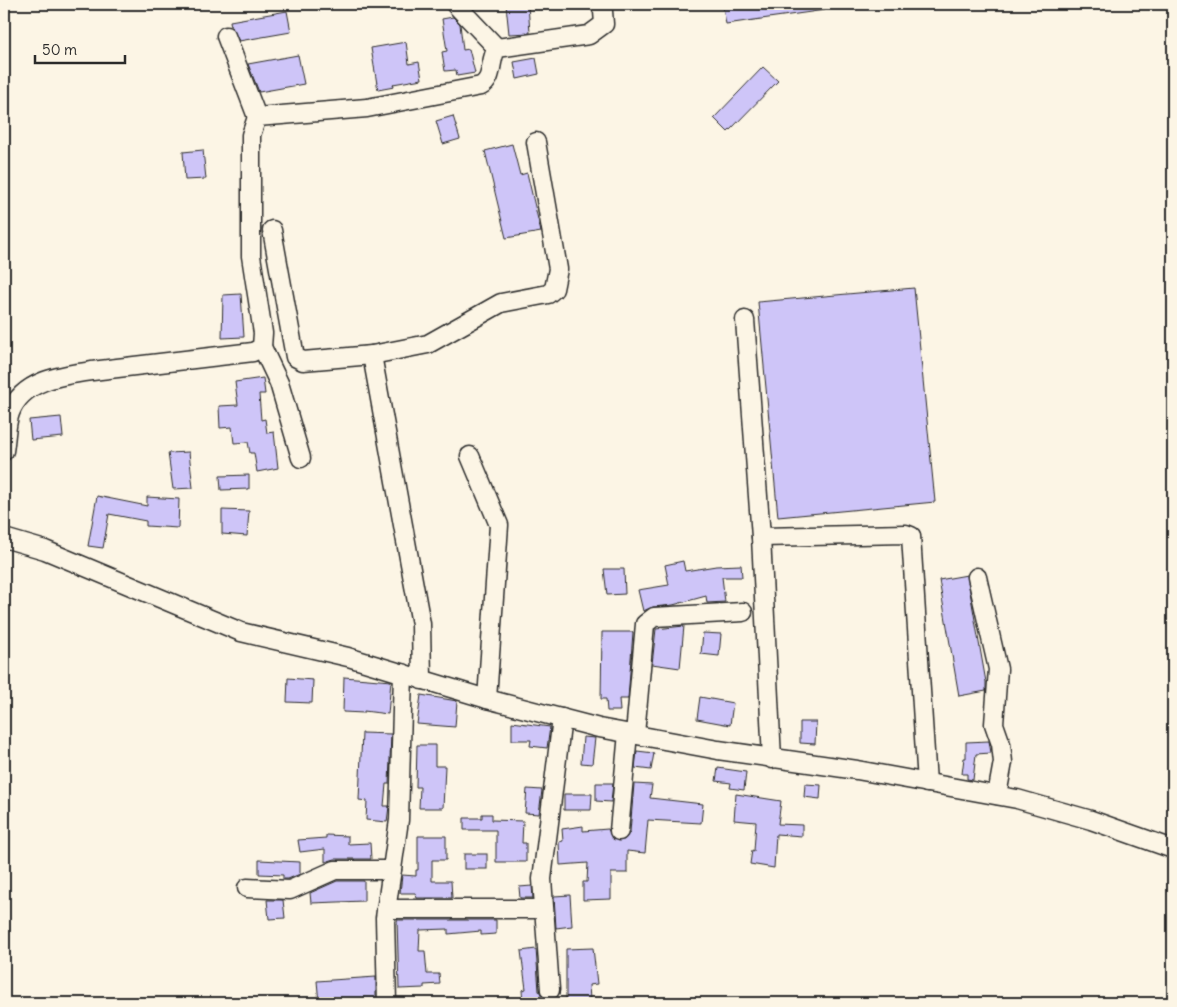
<svg xmlns="http://www.w3.org/2000/svg" width="1177" height="1007" font-family="Delius,sans-serif">
<style>
.building{fill:#cec5f8;stroke:#2b2b2b}
.lines{fill:none;stroke-linecap:round;stroke-linejoin:round}
.minor-casing{stroke:#2b2b2b;stroke-width:21}
.minor{stroke:#fcf5e5;stroke-width:18}
</style>
<rect width="100%" height="100%" fill="#fcf5e5"/>
<filter id="ink" filterUnits="userSpaceOnUse"><feTurbulence type="fractalNoise" baseFrequency=".02" numOctaves="2"/><feDisplacementMap in="SourceGraphic" scale="10" xChannelSelector="R" yChannelSelector="G"/><feConvolveMatrix kernelMatrix="1 2 1 2 8 2 1 2 1" color-interpolation-filters="sRGB"/></filter>
<g filter="url(#ink)">
<!-- building -->
<g class="building">
<polygon points="528,4 530,33 509,34 506,5"/>
<polygon points="744,4 824,4 825,10 726,24 723,7"/>
<polygon points="287,11 291,32 239,41 231,27 230,21"/>
<polygon points="453,17 460,24 463,50 469,49 475,73 457,76 456,70 445,71 442,52 447,51 442,19"/>
<polygon points="406,42 409,64 419,62 422,79 393,84 394,87 378,90 371,48"/>
<polygon points="298,55 304,84 259,92 248,64"/>
<polygon points="536,58 539,74 517,79 514,62"/>
<polygon points="763,67 778,81 728,132 714,118"/>
<polygon points="453,116 460,139 443,144 436,121"/>
<polygon points="512,144 520,175 527,173 541,232 506,238 485,151"/>
<polygon points="203,150 206,179 185,180 183,152"/>
<polygon points="914,288 935,502 778,517 758,302"/>
<polygon points="241,294 244,337 222,338 223,295"/>
<polygon points="263,378 265,394 259,394 261,420 265,419 267,433 274,432 278,468 257,472 254,453 250,453 248,442 234,443 232,427 220,428 219,406 238,405 235,382"/>
<polygon points="61,417 63,437 31,440 29,420"/>
<polygon points="189,452 193,488 173,489 168,453"/>
<polygon points="249,475 249,489 221,490 220,476"/>
<polygon points="97,496 147,506 147,497 179,499 178,528 146,526 146,521 109,514 103,548 88,546"/>
<polygon points="222,510 249,511 247,536 222,534"/>
<polygon points="683,561 685,571 716,566 741,565 742,577 722,577 725,602 707,603 706,596 673,605 653,607 643,611 638,590 669,585 665,565"/>
<polygon points="604,569 624,569 625,594 607,595"/>
<polygon points="967,575 986,682 986,691 959,696 939,580"/>
<polygon points="684,626 680,668 652,664 656,629"/>
<polygon points="602,632 633,632 628,699 619,699 620,711 607,711 606,699 601,699"/>
<polygon points="703,633 721,634 719,656 701,654"/>
<polygon points="344,677 391,681 388,714 364,711 364,713 343,712"/>
<polygon points="288,678 313,680 312,703 287,702"/>
<polygon points="421,695 457,701 455,727 417,724"/>
<polygon points="700,697 733,703 730,725 697,719"/>
<polygon points="512,722 550,727 547,748 530,746 531,740 512,740"/>
<polygon points="800,722 816,722 815,744 800,743"/>
<polygon points="362,733 391,734 389,784 386,784 384,806 389,806 387,822 366,820 367,801 359,800"/>
<polygon points="583,737 595,738 592,764 581,763"/>
<polygon points="989,741 991,753 976,754 973,780 967,779 967,774 962,774 964,758 966,758 966,742"/>
<polygon points="417,745 435,745 435,766 445,766 443,808 419,808 420,787 416,787"/>
<polygon points="637,751 654,753 651,770 635,768"/>
<polygon points="718,768 746,772 744,790 730,788 731,783 716,781"/>
<polygon points="596,783 613,783 611,802 596,801"/>
<polygon points="634,784 652,785 650,798 703,804 701,823 648,820 645,853 627,851 627,873 611,873 611,899 583,900 583,882 587,882 588,863 560,865 559,842 563,841 562,829 583,826 583,831 608,829 613,839 624,840 630,832"/>
<polygon points="805,784 821,785 820,799 804,797"/>
<polygon points="527,789 542,790 539,814 525,813"/>
<polygon points="564,794 592,794 591,810 564,810"/>
<polygon points="736,794 781,801 778,824 802,825 802,836 776,834 774,868 750,864 752,850 754,851 756,822 734,820"/>
<polygon points="482,814 492,814 492,820 523,821 522,843 526,843 526,862 496,862 496,830 464,830 464,818 482,818"/>
<polygon points="326,835 348,836 348,844 370,843 371,859 335,859 325,862 325,849 300,852 298,840 326,838"/>
<polygon points="418,836 446,836 446,860 432,860 432,881 451,881 452,898 417,898 415,893 400,893 402,875 416,876 416,870 418,870"/>
<rect x="464" y="854" width="23" height="15"/>
<polygon points="259,860 300,862 300,874 288,879 283,879 283,875 259,874"/>
<polygon points="337,881 364,881 364,901 311,903 310,893"/>
<polygon points="532,886 533,898 520,898 519,887"/>
<polygon points="570,895 572,926 556,928 554,896"/>
<polygon points="267,900 283,900 285,918 269,919"/>
<polygon points="397,920 496,920 496,934 481,935 481,931 448,934 448,929 420,930 419,951 425,951 427,974 439,974 440,984 424,985 424,988 399,989"/>
<polygon points="593,948 597,984 589,985 590,1000 566,1001 566,949"/>
<polygon points="536,949 539,991 546,1001 523,1003 522,990 526,989 521,951"/>
<polygon points="376,977 376,1003 319,1003 317,981"/>
</g>
<g class="lines">
<!-- minor casing -->
<g class="minor-casing">
<g id="minor">
<polyline points="455,4 497,48"/>
<polyline points="226,36 257,117"/>
<polyline points="272,230 295,357 303,361 372,355 421,624 422,680"/>
<polyline points="745,320 761,537 772,759"/>
<polyline points="262,347 279,383 301,458"/>
<polyline points="372,355 428,344 501,303 548,294 554,289 558,269 536,142"/>
<path d="M4,451C6,439 6,424 10,413C22,380 62,375 92,371L253,352L262,347L263,333L251,256V135L257,117L367,108L481,86C494,79 489,60 497,48L589,35L604,24L603,11L600,4"/>
<polyline points="470,456 499,525 487,699"/>
<polyline points="761,537 906,534 911,536 927,783"/>
<polyline points="4,538 45,550 241,632 348,657 487,699 599,728 718,750 857,770 1017,799 1091,820 1173,849"/>
<polyline points="977,577 998,669 994,724 1001,744 1003,762 997,795"/>
<polyline points="635,734 645,624 654,617 743,612"/>
<polyline points="619,831 628,733"/>
<polyline points="247,888 290,890 335,870 392,870"/>
<polyline points="386,909 543,909"/>
<polyline points="550,990 542,879 562,718"/>
<polyline points="387,1003 385,918 399,820 403,673"/>
</g>
</g>
<!-- minor -->
<use href="#minor" class="minor"/>
</g>
</g>
<!-- margin -->
<rect width="1177" height="1007" fill="none" stroke="#fcf5e5" stroke-width="20"/>
<rect x="10" y="10" width="1157" height="987" fill="none" stroke="#2b2b2b" stroke-width="2" filter="url(#ink)"/>
<!-- scale -->
<path d="M35 55v8h90v-8" fill="none" stroke="#2b2b2b" stroke-width="2.5"/>
<text x="42" y="55" font-size="15" fill="#2b2b2b" stroke="#fcf5e5" stroke-width="4" paint-order="stroke">50 m</text>
</svg>
